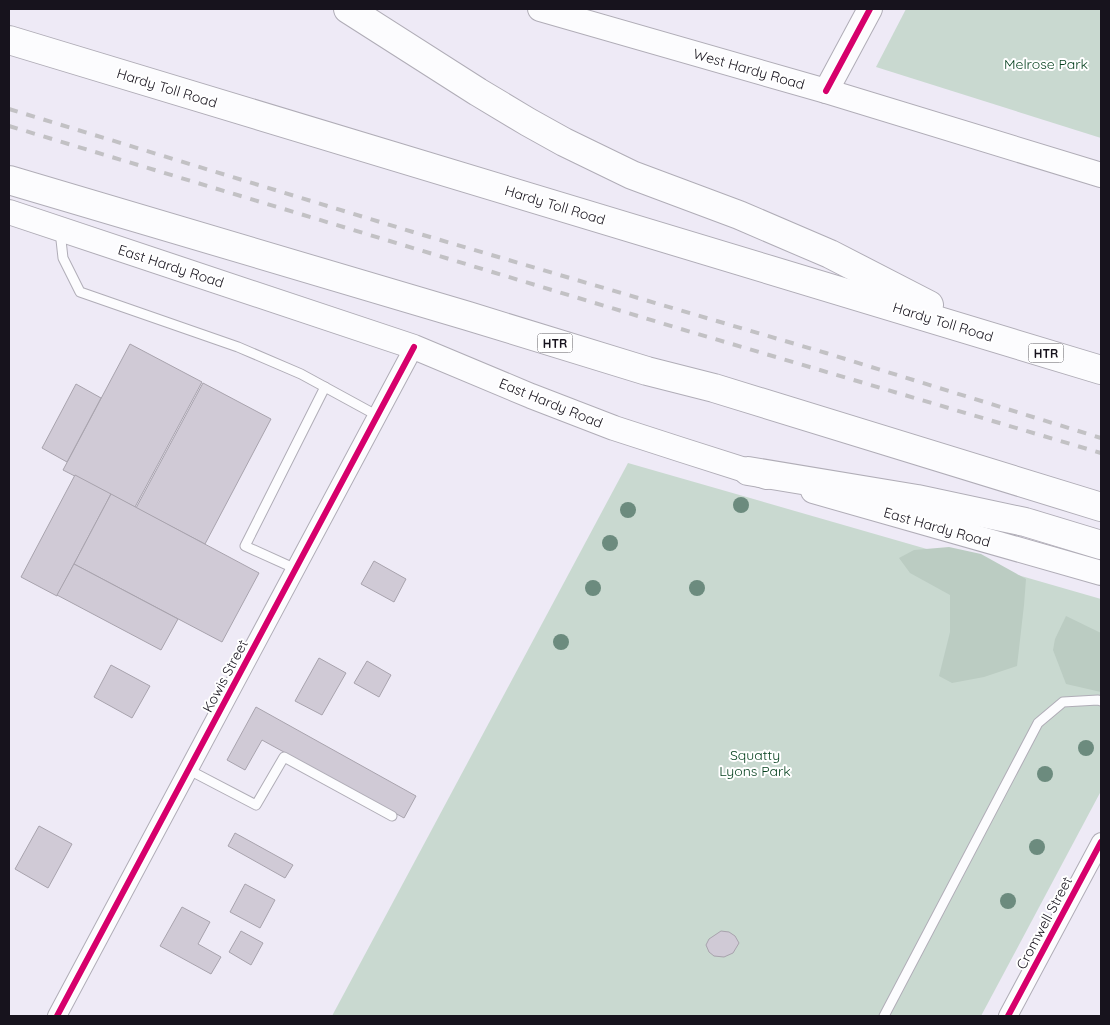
<svg xmlns="http://www.w3.org/2000/svg" width="1110" height="1025" font-family="Quicksand,sans-serif">
<style>
.green{fill:#c9d9d0}
.forest{fill:#bbccc2}
.building{fill:#d0cad6;stroke:#a8a3ad}
.lines{fill:none;stroke-linecap:round;stroke-linejoin:round}
.lane-casing{stroke:#b0adb7;stroke-width:11}
.street-casing{stroke:#b0adb7;stroke-width:20}
.secondary-casing{stroke:#b0adb7;stroke-width:26}
.highway-casing{stroke:#b0adb7;stroke-width:30}
.lane{stroke:#fcfcfe;stroke-width:9}
.street{stroke:#fcfcfe;stroke-width:18}
.secondary{stroke:#fcfcfe;stroke-width:24}
.highway{stroke:#fcfcfe;stroke-width:28}
.rail{stroke:#c2c1c4;stroke-width:4;stroke-dasharray:9 9;stroke-linecap:butt}
.cycleway-casing{stroke:#fff;stroke-width:9}
.cycleway{stroke:#d6006c;stroke-width:6}
.tree{fill:#6c8b7e}
.labels{text-anchor:middle;dominant-baseline:central;stroke-width:4;stroke-linejoin:round;paint-order:stroke}
.shield{fill:#fff;stroke:#5d5a61;stroke-width:1}
.shield-label{font-size:12px;font-weight:bold;fill:#17131d}
.park-label{font-size:14px;fill:#023e1b;stroke:#fff}
.street-label{font-size:14px;fill:#17131d;stroke:#fff}
</style>
<rect width="100%" height="100%" fill="#eeeaf6"/>
<!-- green -->
<g class="green">
<polygon points="906,9 1101,9 1101,138 876,67"/>
<polygon points="628,463 1101,599 1101,791 981,1016 332,1016"/>
</g>
<!-- forest -->
<g class="forest">
<polygon points="949,547 981,554 1026,579 1024,605 1017,666 984,677 952,683 939,676 950,632 950,595 910,573 899,558 914,550"/>
<polygon points="1066,616 1101,633 1101,692 1066,684 1053,650 1055,639"/>
</g>
<!-- building -->
<g class="building">
<polygon points="130,344 202,382 135,507 63,470"/>
<polygon points="203,383 271,419 205,544 136,508"/>
<polygon points="76,384 101,398 67,462 42,448"/>
<polygon points="75,475 111,494 57,596 21,577"/>
<polygon points="111,494 259,573 222,642 74,564"/>
<polygon points="374,561 406,579 394,602 361,584"/>
<polygon points="74,564 178,619 161,650 57,595"/>
<polygon points="319,658 346,673 322,715 295,701"/>
<polygon points="367,661 391,675 379,697 354,683"/>
<polygon points="111,665 150,686 132,718 94,697"/>
<polygon points="256,707 416,796 404,818 262,740 245,770 227,760"/>
<polygon points="39,826 72,844 48,888 15,869"/>
<polygon points="235,833 293,865 285,878 228,846"/>
<polygon points="245,884 275,900 260,928 230,912"/>
<polygon points="182,907 210,922 198,944 221,957 211,974 160,946"/>
<polygon points="241,931 263,943 251,965 229,952"/>
<polygon points="721,931 729,932 735,936 739,943 733,953 724,957 714,956 709,952 706,945 709,939"/>
</g>
<g class="lines">
<!-- lane casing -->
<g class="lane-casing">
<g id="lane">
<polyline points="60,231 63,258 80,292 238,347 301,374 378,416"/>
<polyline points="296,569 245,546 325,387"/>
<polyline points="189,770 256,805 284,757 392,816"/>
<polyline points="884,1016 1038,723 1063,702 1098,700 1101,701"/>
</g>
</g>
<!-- street casing -->
<g class="street-casing">
<g id="street">
<polyline points="57,1016 414,347"/>
<polyline points="1008,1016 1101,842"/>
</g>
</g>
<!-- secondary casing -->
<g class="secondary-casing">
<g id="secondary">
<polyline points="540,9 826,91 1101,175"/>
<polyline points="826,91 870,9"/>
<polyline points="9,212 414,347 531,396 614,428 682,450 767,477"/>
<polyline points="813,491 1101,573"/>
</g>
</g>
<!-- highway casing -->
<g class="highway-casing">
<g id="highway">
<polyline points="348,9 478,92 528,122 564,142 632,175 739,215 830,254 929,305"/>
<polyline points="9,40 1101,370"/>
<polyline points="9,180 468,316 647,371 714,388 1101,507"/>
<polyline points="748,471 917,499 1025,522 1101,545"/>
</g>
</g>
<!-- lane -->
<use href="#lane" class="lane"/>
<!-- street -->
<use href="#street" class="street"/>
<!-- secondary -->
<use href="#secondary" class="secondary"/>
<!-- highway -->
<use href="#highway" class="highway"/>
<!-- rail -->
<g class="rail">
<polyline points="9,109 413,232 826,353 1101,438"/>
<polyline points="9,126 681,329 1101,453"/>
</g>
<!-- cycleway casing -->
<g class="cycleway-casing">
<g id="cycleway">
<polyline points="826,91 870,9"/>
<polyline points="57,1016 414,347"/>
<polyline points="1008,1016 1101,842"/>
</g>
</g>
<!-- cycleway -->
<use href="#cycleway" class="cycleway"/>
</g>
<!-- trees -->
<g class="tree">
<circle cx="741" cy="505" r="8"/>
<circle cx="628" cy="510" r="8"/>
<circle cx="610" cy="543" r="8"/>
<circle cx="593" cy="588" r="8"/>
<circle cx="697" cy="588" r="8"/>
<circle cx="561" cy="642" r="8"/>
<circle cx="1086" cy="748" r="8"/>
<circle cx="1045" cy="774" r="8"/>
<circle cx="1037" cy="847" r="8"/>
<circle cx="1008" cy="901" r="8"/>
</g>
<g class="labels">
<!-- shield labels -->
<g class="shield">
<rect x="537.5" y="333.5" width="35" height="19" rx="4"/>
<rect x="1028.5" y="343.5" width="35" height="19" rx="4"/>
</g>
<g class="shield-label">
<text x="555" y="343">HTR</text>
<text x="1046" y="353">HTR</text>
</g>
<!-- park labels -->
<g class="park-label">
<text x="1046" y="64">Melrose Park</text>
<text x="755" y="755">Squatty<tspan x="755" dy="16">Lyons Park</tspan></text>
</g>
<!-- street labels -->
<g class="street-label">
<text transform="translate(749 69) rotate(16)">West Hardy Road</text>
<text transform="translate(167 88) rotate(17)">Hardy Toll Road</text>
<text transform="translate(555 205) rotate(17)">Hardy Toll Road</text>
<text transform="translate(171 266) rotate(18)">East Hardy Road</text>
<text transform="translate(943 322) rotate(17)">Hardy Toll Road</text>
<text transform="translate(551 403) rotate(22)">East Hardy Road</text>
<text transform="translate(937 527) rotate(16)">East Hardy Road</text>
<text transform="translate(225 676) rotate(-62)">Kowis Street</text>
<text transform="translate(1044 923) rotate(-62)">Cromwell Street</text>
</g>
</g>
<!-- border -->
<rect width="1110" height="1025" fill="none" stroke="#17131d" stroke-width="20"/>
</svg>
